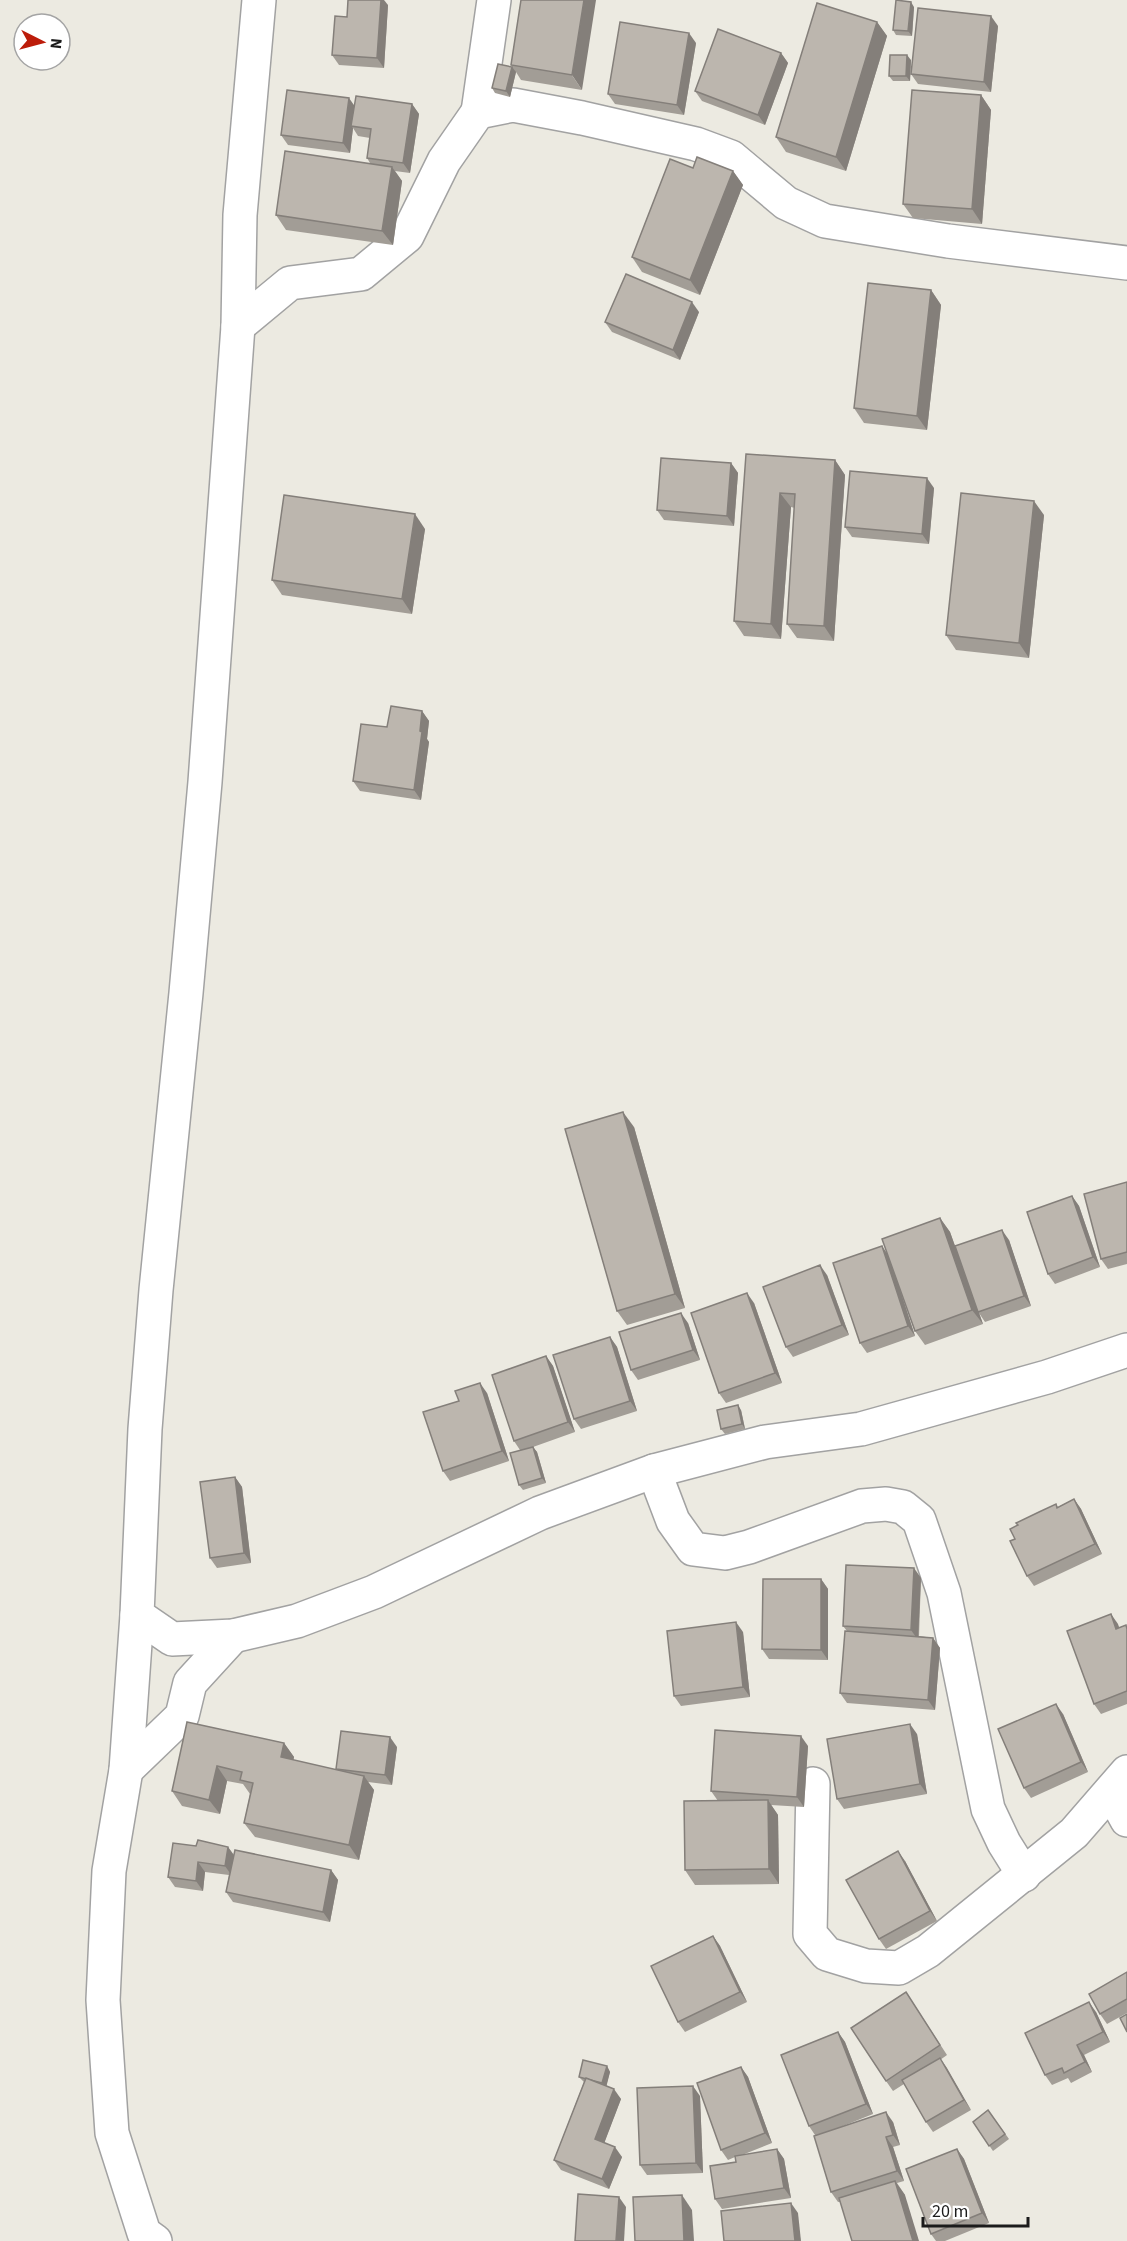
<svg xmlns="http://www.w3.org/2000/svg" width="1127" height="2241" font-family="'Source Sans 3',sans-serif">
<style>
.lines{fill:none;stroke-linecap:round;stroke-linejoin:round}
.minor-casing{stroke:#a2a2a2;stroke-width:36}
.minor{stroke:#fff;stroke-width:33}
.wall{fill:#a29d96}
.shaded-wall{fill:#847f7a}
.building{fill:#bcb6ae;stroke:#847f7a;stroke-width:1.5}
</style>
<rect width="100%" height="100%" fill="#eceae1"/>
<g class="lines">
<!-- minor casing -->
<g class="minor-casing">
<g id="minor">
<polyline points="259,0 240,215 238,326 205,782 186,993 156,1290 145,1429 137,1615 172,1639 233,1636 297,1621 374,1592 540,1513 654,1471 765,1442 861,1429 1047,1377 1127,1350"/>
<polyline points="478,112 494,0"/>
<polyline points="238,326 290,283 361,274 407,236 444,161 478,112 513,105 582,118 696,144 731,157 786,203 825,221 948,241 1127,263"/>
<polyline points="654,1471 673,1521 693,1549 725,1553 749,1547 862,1506 886,1504 903,1507 919,1520 944,1593 988,1809 1004,1843 1024,1875"/>
<polyline points="137,1615 126,1770 109,1871 103,2000 112,2133 144,2233 155,2241"/>
<polyline points="126,1770 182,1716 190,1683 233,1636"/>
<polyline points="813,1784 810,1934 827,1954 866,1966 899,1968 928,1951 1074,1833 1127,1772"/>
<polyline points="1111,1791 1127,1820"/>
</g>
</g>
<!-- minor -->
<use href="#minor" class="minor"/>
</g>
<!-- wall -->
<g class="wall">
<polygon points="521,0 582,90 521,80 516,72 510,97 495,93 492,88 512,67 511,65"/>
<polygon points="388,5 384,68 339,65 332,55 347,17"/>
<polygon points="914,7 912,36 896,35 893,30"/>
<polygon points="877,22 887,36 846,171 786,152 776,137"/>
<polygon points="998,26 991,92 918,84 911,74"/>
<polygon points="696,43 684,115 615,104 608,94"/>
<polygon points="781,53 788,63 765,125 702,101 695,91"/>
<polygon points="911,60 910,81 893,81 889,76"/>
<polygon points="981,95 991,110 982,224 913,218 903,204"/>
<polygon points="412,104 419,114 410,173 395,171 402,181 393,245 286,230 276,215 370,163 367,158 370,138 358,136 353,128 350,153 288,145 281,135 354,106"/>
<polygon points="693,168 733,171 743,185 700,295 642,272 632,257"/>
<polygon points="931,290 941,305 927,430 864,423 854,408"/>
<polygon points="699,312 680,360 612,332 605,322"/>
<polygon points="746,454 835,460 845,475 834,641 797,638 787,624 795,508 791,507 781,639 744,636 734,621"/>
<polygon points="731,463 738,473 734,526 664,520 657,510"/>
<polygon points="934,488 929,544 852,537 845,527"/>
<polygon points="1044,515 1029,658 956,650 946,635"/>
<polygon points="425,529 412,614 282,595 272,580"/>
<polygon points="422,711 429,721 427,739 429,742 421,800 360,791 353,781 387,727"/>
<polygon points="634,1127 685,1308 627,1325 617,1311"/>
<polygon points="1127,1182 1127,1264 1108,1269 1101,1259"/>
<polygon points="1072,1196 1079,1206 1100,1267 1055,1284 1048,1274"/>
<polygon points="940,1218 950,1232 971,1291 1009,1240 1031,1306 985,1322 979,1313 983,1324 925,1345 915,1331 891,1262 915,1336 867,1353 860,1343 888,1256"/>
<polygon points="827,1275 849,1335 793,1357 786,1347"/>
<polygon points="754,1303 782,1383 726,1403 719,1393"/>
<polygon points="688,1323 700,1360 638,1380 631,1370"/>
<polygon points="610,1337 617,1347 637,1411 581,1429 574,1419"/>
<polygon points="546,1356 553,1366 575,1432 533,1447 537,1452 546,1483 523,1490 519,1485 520,1450 514,1441"/>
<polygon points="487,1393 509,1461 450,1481 443,1471"/>
<polygon points="741,1410 745,1429 725,1434 721,1429"/>
<polygon points="235,1477 242,1487 251,1563 217,1568 210,1558"/>
<polygon points="1074,1499 1081,1509 1102,1554 1034,1586 1027,1576 1015,1539 1056,1504 1058,1507"/>
<polygon points="921,1578 919,1636 933,1638 940,1648 935,1710 847,1703 840,1693 847,1631 843,1626"/>
<polygon points="821,1579 828,1589 828,1660 769,1659 762,1649"/>
<polygon points="1111,1614 1119,1628 1127,1627 1127,1704 1101,1714 1094,1704"/>
<polygon points="743,1632 750,1697 681,1706 674,1696"/>
<polygon points="1063,1714 1088,1772 1031,1798 1024,1788"/>
<polygon points="187,1722 284,1743 294,1757 293,1760 337,1770 397,1747 392,1785 368,1782 374,1790 359,1860 255,1837 244,1823 250,1794 243,1784 227,1781 220,1814 182,1806 172,1791"/>
<polygon points="917,1734 927,1794 844,1809 837,1799"/>
<polygon points="808,1746 804,1807 771,1805 778,1815 779,1884 695,1885 685,1870 718,1801 711,1791"/>
<polygon points="196,1846 228,1847 234,1855 331,1870 338,1880 330,1922 233,1902 226,1892 229,1875 205,1872 203,1891 175,1887 168,1877"/>
<polygon points="905,1861 937,1921 886,1949 879,1939"/>
<polygon points="713,1936 720,1946 747,2002 685,2032 678,2022"/>
<polygon points="1127,1972 1127,2013 1107,2024 1100,2014"/>
<polygon points="906,1992 947,2055 940,2060 971,2110 933,2132 926,2122 904,2084 893,2091 886,2081"/>
<polygon points="1096,2012 1110,2042 1084,2055 1092,2072 1071,2083 1068,2078 1052,2085 1045,2075"/>
<polygon points="838,2032 845,2042 873,2114 838,2128 893,2122 900,2145 893,2147 904,2181 897,2183 905,2195 838,2202 831,2192 815,2135 809,2126"/>
<polygon points="607,2066 610,2072 606,2086 621,2099 604,2143 622,2157 609,2189 561,2170 554,2160 584,2082 579,2077"/>
<polygon points="741,2067 748,2077 772,2143 742,2155 777,2149 784,2159 791,2198 722,2209 715,2199 736,2162 735,2157 728,2160 721,2150"/>
<polygon points="700,2096 703,2173 647,2175 640,2165"/>
<polygon points="988,2110 1009,2139 993,2151 973,2122"/>
<polygon points="957,2149 964,2159 989,2223 945,2241 936,2241 931,2234"/>
</g>
<!-- shaded-wall -->
<g class="shaded-wall">
<polygon points="381,0 384,0 388,5 384,68 377,58"/>
<polygon points="584,0 596,0 582,90 572,75"/>
<polygon points="911,2 914,7 912,36 908,31"/>
<polygon points="991,16 998,26 991,92 984,82"/>
<polygon points="877,22 887,36 846,171 836,157"/>
<polygon points="689,33 696,43 684,115 677,105"/>
<polygon points="781,53 788,63 765,125 758,115"/>
<polygon points="907,55 911,60 910,81 906,76"/>
<polygon points="512,67 516,72 510,97 506,91"/>
<polygon points="981,95 991,110 982,224 972,209"/>
<polygon points="349,98 356,108 351,126 353,128 350,153 343,143"/>
<polygon points="412,104 419,114 410,173 403,163"/>
<polygon points="392,167 402,181 393,245 382,231"/>
<polygon points="733,171 743,185 700,295 690,280"/>
<polygon points="931,290 941,305 927,430 917,416"/>
<polygon points="692,302 699,312 680,360 673,350"/>
<polygon points="835,460 845,475 834,641 824,626"/>
<polygon points="731,463 738,473 734,526 727,516"/>
<polygon points="927,478 934,488 929,544 922,534"/>
<polygon points="780,493 791,507 781,639 771,624"/>
<polygon points="1034,501 1044,515 1029,658 1019,643"/>
<polygon points="415,514 425,529 412,614 402,599"/>
<polygon points="422,711 429,721 427,739 429,742 421,800 414,790"/>
<polygon points="623,1112 634,1127 685,1308 675,1294"/>
<polygon points="1072,1196 1079,1206 1100,1267 1093,1257"/>
<polygon points="940,1218 950,1232 983,1324 972,1310"/>
<polygon points="1002,1230 1009,1240 1031,1306 1024,1296"/>
<polygon points="882,1246 889,1256 915,1336 908,1326"/>
<polygon points="820,1265 827,1275 849,1335 842,1325"/>
<polygon points="747,1293 754,1303 782,1383 775,1373"/>
<polygon points="681,1313 688,1323 700,1360 693,1350"/>
<polygon points="610,1337 617,1347 637,1411 630,1401"/>
<polygon points="546,1356 553,1366 575,1432 568,1422"/>
<polygon points="480,1383 487,1393 509,1461 502,1451"/>
<polygon points="738,1405 741,1410 745,1429 742,1424"/>
<polygon points="533,1447 537,1452 546,1483 542,1478"/>
<polygon points="235,1477 242,1487 251,1563 244,1553"/>
<polygon points="1074,1499 1081,1509 1102,1554 1095,1544"/>
<polygon points="914,1568 921,1578 918,1640 911,1630"/>
<polygon points="821,1579 828,1589 828,1660 821,1650"/>
<polygon points="1111,1614 1118,1624 1123,1639 1116,1629"/>
<polygon points="736,1622 743,1632 750,1697 743,1687"/>
<polygon points="933,1638 940,1648 935,1710 928,1700"/>
<polygon points="1056,1704 1063,1714 1088,1772 1081,1762"/>
<polygon points="910,1724 917,1734 927,1794 920,1784"/>
<polygon points="801,1736 808,1746 804,1807 797,1797"/>
<polygon points="390,1737 397,1747 392,1785 385,1775"/>
<polygon points="284,1743 294,1757 291,1772 281,1757"/>
<polygon points="217,1766 227,1781 220,1814 209,1800"/>
<polygon points="364,1776 374,1790 359,1860 349,1845"/>
<polygon points="768,1800 778,1815 779,1884 769,1869"/>
<polygon points="228,1847 235,1857 232,1876 225,1866"/>
<polygon points="898,1851 905,1861 937,1921 930,1911"/>
<polygon points="198,1862 205,1872 203,1891 196,1881"/>
<polygon points="331,1870 338,1880 330,1922 323,1912"/>
<polygon points="713,1936 720,1946 747,2002 740,1992"/>
<polygon points="1089,2002 1096,2012 1110,2042 1103,2032"/>
<polygon points="838,2032 845,2042 873,2114 866,2104"/>
<polygon points="1077,2045 1084,2055 1092,2072 1085,2062"/>
<polygon points="940,2058 947,2068 971,2110 964,2100"/>
<polygon points="607,2066 610,2072 606,2088 602,2083"/>
<polygon points="741,2067 748,2077 772,2143 765,2133"/>
<polygon points="693,2086 700,2096 703,2173 696,2163"/>
<polygon points="614,2089 621,2099 602,2149 595,2139"/>
<polygon points="886,2112 893,2122 900,2145 893,2135"/>
<polygon points="886,2137 893,2147 904,2181 897,2171"/>
<polygon points="615,2147 622,2157 609,2189 602,2179"/>
<polygon points="777,2149 784,2159 791,2198 784,2188"/>
<polygon points="957,2149 964,2159 989,2223 982,2213"/>
<polygon points="895,2181 905,2195 919,2241 913,2241"/>
<polygon points="682,2195 692,2210 694,2241 684,2241"/>
<polygon points="619,2197 626,2207 624,2241 616,2241"/>
<polygon points="791,2203 798,2213 801,2241 795,2241"/>
</g>
<!-- building -->
<g class="building">
<polygon points="348,0 381,0 377,58 332,55 335,16 347,17"/>
<polygon points="521,0 584,0 572,75 511,65"/>
<polygon points="896,0 911,2 908,31 893,30"/>
<polygon points="817,3 877,22 836,157 776,137"/>
<polygon points="918,8 991,16 984,82 911,74"/>
<polygon points="620,22 689,33 677,105 608,94"/>
<polygon points="718,29 781,53 758,115 695,91"/>
<polygon points="890,55 907,55 906,76 889,76"/>
<polygon points="498,64 512,67 506,91 492,88"/>
<polygon points="287,90 349,98 343,143 281,135"/>
<polygon points="912,90 981,95 972,209 903,204"/>
<polygon points="356,96 412,104 403,163 367,158 371,129 351,126"/>
<polygon points="285,151 392,167 382,231 276,215"/>
<polygon points="697,157 733,171 690,280 632,257 670,159 693,168"/>
<polygon points="626,274 692,302 673,350 605,322"/>
<polygon points="868,283 931,290 917,416 854,408"/>
<polygon points="746,454 835,460 824,626 787,624 795,494 780,493 771,624 734,621"/>
<polygon points="661,458 731,463 727,516 657,510"/>
<polygon points="850,471 927,478 922,534 845,527"/>
<polygon points="961,493 1034,501 1019,643 946,635"/>
<polygon points="284,495 415,514 402,599 272,580"/>
<polygon points="391,706 422,711 420,731 422,732 414,790 353,781 361,724 387,727"/>
<polygon points="623,1112 675,1294 617,1311 565,1129"/>
<polygon points="1127,1182 1127,1252 1101,1259 1084,1194"/>
<polygon points="1072,1196 1093,1257 1048,1274 1027,1212"/>
<polygon points="940,1218 972,1310 915,1331 882,1239"/>
<polygon points="1002,1230 1024,1296 978,1312 955,1246"/>
<polygon points="882,1246 908,1326 860,1343 833,1263"/>
<polygon points="820,1265 842,1325 786,1347 763,1287"/>
<polygon points="747,1293 775,1373 719,1393 691,1313"/>
<polygon points="681,1313 693,1350 631,1370 619,1332"/>
<polygon points="610,1337 630,1401 574,1419 553,1355"/>
<polygon points="546,1356 568,1422 514,1441 492,1375"/>
<polygon points="480,1383 502,1451 443,1471 423,1412 459,1401 455,1391"/>
<polygon points="738,1405 742,1424 721,1429 717,1410"/>
<polygon points="533,1447 542,1478 519,1485 510,1453"/>
<polygon points="235,1477 244,1553 210,1558 200,1482"/>
<polygon points="1074,1499 1095,1544 1027,1576 1010,1541 1015,1539 1010,1529 1018,1525 1016,1523 1039,1512 1056,1504 1057,1508"/>
<polygon points="846,1565 914,1568 911,1630 843,1626"/>
<polygon points="763,1579 821,1579 821,1650 762,1649"/>
<polygon points="1111,1614 1116,1629 1126,1625 1127,1629 1127,1691 1094,1704 1067,1631"/>
<polygon points="736,1622 743,1687 674,1696 667,1631"/>
<polygon points="845,1631 933,1638 928,1700 840,1693"/>
<polygon points="1056,1704 1081,1762 1024,1788 998,1729"/>
<polygon points="187,1722 284,1743 281,1757 364,1776 349,1845 244,1823 253,1783 240,1780 242,1772 217,1766 209,1800 172,1791"/>
<polygon points="910,1724 920,1784 837,1799 827,1739"/>
<polygon points="715,1730 801,1736 797,1797 711,1791"/>
<polygon points="341,1731 390,1737 385,1775 336,1769"/>
<polygon points="768,1800 769,1869 685,1870 684,1801"/>
<polygon points="198,1840 228,1847 225,1866 198,1862 196,1881 168,1877 173,1843 196,1846"/>
<polygon points="235,1850 331,1870 323,1912 226,1892"/>
<polygon points="898,1851 930,1911 879,1939 846,1880"/>
<polygon points="713,1936 740,1992 678,2022 651,1966"/>
<polygon points="1127,1972 1127,1999 1100,2014 1089,1994"/>
<polygon points="906,1992 940,2045 886,2081 851,2028"/>
<polygon points="1089,2002 1103,2032 1077,2045 1085,2062 1064,2073 1062,2068 1045,2075 1025,2033"/>
<polygon points="1127,2014 1127,2032 1120,2018"/>
<polygon points="838,2032 866,2104 809,2126 781,2055"/>
<polygon points="940,2058 964,2100 926,2122 902,2080"/>
<polygon points="583,2060 607,2066 602,2083 579,2077"/>
<polygon points="741,2067 765,2133 721,2150 697,2083"/>
<polygon points="586,2078 614,2089 595,2139 615,2147 602,2179 554,2160"/>
<polygon points="693,2086 696,2163 640,2165 637,2088"/>
<polygon points="988,2110 1005,2134 989,2146 973,2122"/>
<polygon points="886,2112 893,2135 886,2137 897,2171 831,2192 814,2136"/>
<polygon points="777,2149 784,2188 715,2199 710,2166 736,2162 735,2156"/>
<polygon points="957,2149 982,2213 931,2234 906,2169"/>
<polygon points="895,2181 913,2241 852,2241 839,2198"/>
<polygon points="578,2194 619,2197 616,2241 575,2241"/>
<polygon points="682,2195 684,2241 635,2241 633,2197"/>
<polygon points="791,2203 795,2241 724,2241 721,2211"/>
</g>
<!-- north arrow -->
<g transform="translate(42 42) rotate(96)"><circle r="28" fill="#ffffff" stroke="#a4a4a4" stroke-width="1.5"/>
<path d="M0-4.5L10 22L0 15L-10 22Z" fill="#bc1c0a"/>
<text y="-9" font-size="16" font-weight="bold" text-anchor="middle" fill="#1b1b1b">N</text>
</g>
<!-- scale -->
<path d="M923 2217v9h105v-9" fill="none" stroke="#1b1b1b" stroke-width="3"/>
<text x="932" y="2217" font-size="18" fill="#1b1b1b" stroke="#ffffff" stroke-width="4.5" paint-order="stroke">20 m</text>
</svg>
